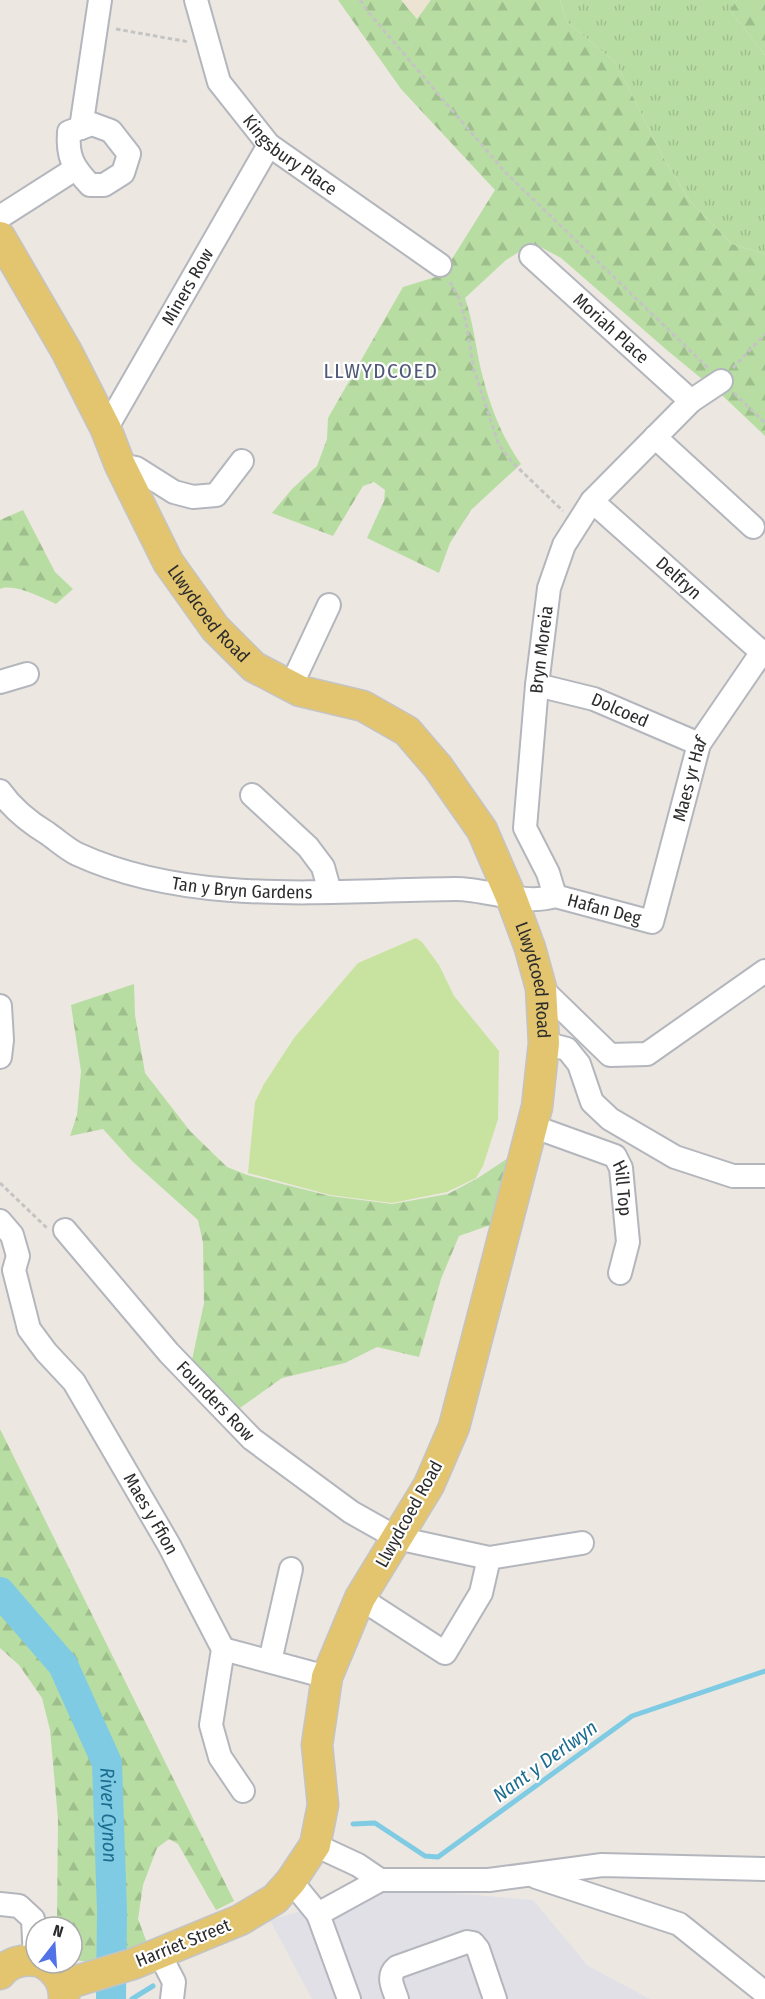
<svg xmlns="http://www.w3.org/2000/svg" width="765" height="1999" font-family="'Fira Sans Condensed',sans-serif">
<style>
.industrial{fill:#e1e0e6}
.education{fill:#ece3d2}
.grass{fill:url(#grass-tufts)}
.forest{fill:url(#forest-firs)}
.pitch{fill:#c8e3a0}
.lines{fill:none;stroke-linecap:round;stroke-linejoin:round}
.stream{stroke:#7fcbe3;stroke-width:5}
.river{stroke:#7fcbe3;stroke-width:30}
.minor-casing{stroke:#b4b6be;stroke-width:26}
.major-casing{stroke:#c4c4c4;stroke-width:33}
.path{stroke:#c4c4c4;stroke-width:3;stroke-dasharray:4.5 3;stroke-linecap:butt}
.minor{stroke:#fff;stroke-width:22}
.major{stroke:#e3c46f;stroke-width:30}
.labels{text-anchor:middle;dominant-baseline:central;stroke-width:4.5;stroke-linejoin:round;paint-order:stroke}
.street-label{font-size:18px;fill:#2c2c2c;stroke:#fff}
.water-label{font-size:20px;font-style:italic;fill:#1c6c90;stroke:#fff}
.quarter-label{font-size:21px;letter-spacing:1.5px;fill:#515979;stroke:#fff}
</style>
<defs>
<pattern id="grass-tufts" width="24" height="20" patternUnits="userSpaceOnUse" patternTransform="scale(1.5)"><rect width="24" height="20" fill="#b8dda3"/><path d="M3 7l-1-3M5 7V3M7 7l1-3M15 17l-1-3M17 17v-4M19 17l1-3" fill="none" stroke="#9ebe8c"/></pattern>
<pattern id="forest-firs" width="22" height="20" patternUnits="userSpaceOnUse" patternTransform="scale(1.5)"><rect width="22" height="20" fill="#b8dda3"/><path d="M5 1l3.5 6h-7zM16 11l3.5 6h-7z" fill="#9ebe8c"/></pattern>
</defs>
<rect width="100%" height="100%" fill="#ece7e0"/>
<!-- industrial -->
<polygon class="industrial" points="384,1887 533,1900 588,1966 650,1999 312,1999 270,1920"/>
<!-- education -->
<polygon class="education" points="401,0 431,0 417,19"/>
<!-- grass -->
<polygon class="grass" points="560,0 737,0 730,10 765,55 765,254 732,244 689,200 663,157 616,63 566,21"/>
<!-- forest -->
<g class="forest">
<path d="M338,0H401L417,19L431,0H560L566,21L616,63L663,157L689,200L732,244L765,254V436L725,398L668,351L561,258L533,243L506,260L465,298C472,319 475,340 479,361C487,398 499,433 521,464L471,510L450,543L439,573L367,538L384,501L385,490L374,482L363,486L333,536L272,513L292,489L317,466L327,439L328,418L403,287L442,275L495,190L401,89Z"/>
<polygon points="737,0 765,0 765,55 730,10"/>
<path d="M23,510L55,572L73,589L56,604C43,598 13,583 0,589V520Z"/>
<polygon points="134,984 135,1015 145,1073 190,1131 227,1167 247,1175 330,1196 392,1204 448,1194 478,1178 514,1154 493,1224 459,1236 441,1279 419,1357 377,1347 345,1363 282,1378 240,1408 192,1360 204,1303 203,1243 198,1220 132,1161 103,1129 70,1136 77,1115 81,1071 71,1005"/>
<path d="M0,1429L234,1901L216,1910L178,1844L169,1839L157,1848L143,1885L138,1919L149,1948C130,1953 88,1968 72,1958V1927H57L58,1819L50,1730L42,1698L19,1665L0,1648Z"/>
</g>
<!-- pitch -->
<polygon class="pitch" points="416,938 422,942 439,965 454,996 499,1051 498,1119 483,1166 476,1178 447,1192 392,1203 330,1195 248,1173 255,1102 264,1084 294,1038 358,963"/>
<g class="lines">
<!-- stream -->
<g class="stream">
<polyline points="353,1824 375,1823 425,1856 438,1857 632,1716 765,1671"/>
<polyline points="132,1999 153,1986"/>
</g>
<!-- river -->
<path class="river" id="s1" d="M0,1592L63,1665L107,1763L112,1911L111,1999"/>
<!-- minor casing -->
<g class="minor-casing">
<g id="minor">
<path id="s2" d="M196,0L219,82L269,145L440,265"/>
<path d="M92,124L111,131L129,154L123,173L104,185H90C73,167 67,157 69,132Z"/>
<polyline points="81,128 100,0"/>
<polyline points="0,215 3,215 75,169"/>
<path id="s3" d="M531,256L691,401"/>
<path id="s4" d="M106,429L269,145"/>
<polyline points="655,437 753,527"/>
<polyline points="120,465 136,468 174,492 193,497 216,495 242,461"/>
<path id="s5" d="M592,501L765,655"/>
<polyline points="0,682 27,674"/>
<path id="s6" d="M537,685L594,699L699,744"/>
<polyline points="291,686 329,605"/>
<path id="s7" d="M0,791C12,808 29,822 47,833C57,840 67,849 77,854C192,907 333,890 456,889C488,889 524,906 555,896L548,873L525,828L537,685L549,588L564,545L592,501L691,401L721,381"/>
<polyline points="252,795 308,847 323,867 330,892"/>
<path id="s8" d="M555,896L652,922L699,744L762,652"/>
<polyline points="541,988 610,1055 647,1054 765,971"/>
<polyline points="0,1006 2,1040 0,1057"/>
<polyline points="544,1043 567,1049 579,1064 592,1102 610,1119 675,1157 733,1176 765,1176"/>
<path id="s9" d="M532,1126L615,1156L621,1168L628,1242L620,1273"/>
<path id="s10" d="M0,1221L12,1235L18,1256L14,1270L29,1329L46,1352L74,1382L169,1545L223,1649L211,1725L220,1757L243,1791"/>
<path id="s11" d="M65,1230L169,1353L252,1439L351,1512L397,1538L489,1558L582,1543"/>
<polyline points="360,1598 445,1653 481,1593 489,1558"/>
<polyline points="223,1649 327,1677"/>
<polyline points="270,1661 291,1569"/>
<polyline points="315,1845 358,1865 380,1880 489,1880 602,1865 765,1869"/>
<polyline points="536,1877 679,1924 765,1993"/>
<polyline points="291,1881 318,1914 380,1880"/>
<polyline points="0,1904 19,1906 33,1919 35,1960"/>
<polyline points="318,1914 349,1999"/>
<polyline points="159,1953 174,1982 172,1999"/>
<path d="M397,1999C393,1987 386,1976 397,1967L467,1942L473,1943L478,1949L495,1999"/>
</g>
</g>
<!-- major casing -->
<g class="major-casing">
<g id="major">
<path id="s12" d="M0,237L67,352L106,429L120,465L168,562L215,628L254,667L300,691L363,706L407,731L438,767L482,830L511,897L530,948L541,988L544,1043L537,1107L454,1427L429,1485L360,1598L327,1677L317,1745L323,1805L315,1845L291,1881L275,1899L240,1920L133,1964L63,1985"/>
<path d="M43,1963C57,1971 65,1983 64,1999"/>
<path d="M0,1974C9,1962 22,1959 36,1961"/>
</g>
</g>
<!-- path -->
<g class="path">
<polyline points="360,0 368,12 505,172 708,368"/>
<polyline points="116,29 189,42"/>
<polyline points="450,282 459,298 466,322 474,370 499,445 512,462 563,511"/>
<polyline points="733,368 765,334"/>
<polyline points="734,393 765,423"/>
<polyline points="0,1183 47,1228"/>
</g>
<!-- minor -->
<use href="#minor" class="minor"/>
<!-- major -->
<use href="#major" class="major"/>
</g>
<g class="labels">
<!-- street labels -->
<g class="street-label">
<text stroke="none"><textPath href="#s2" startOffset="188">Kingsbury Place</textPath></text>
<text stroke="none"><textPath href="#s4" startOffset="164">Miners Row</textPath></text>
<text stroke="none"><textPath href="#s3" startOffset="108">Moriah Place</textPath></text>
<text stroke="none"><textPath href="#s5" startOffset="116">Delfryn</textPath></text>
<text stroke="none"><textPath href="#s12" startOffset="432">Llwydcoed Road</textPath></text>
<text stroke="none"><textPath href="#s7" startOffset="838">Bryn Moreia</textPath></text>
<text stroke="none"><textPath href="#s6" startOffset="87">Dolcoed</textPath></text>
<text stroke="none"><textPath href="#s8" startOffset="248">Maes yr Haf</textPath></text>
<text stroke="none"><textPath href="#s7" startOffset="270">Tan y Bryn Gardens</textPath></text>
<text stroke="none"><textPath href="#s8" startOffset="51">Hafan Deg</textPath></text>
<text stroke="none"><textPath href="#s12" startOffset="954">Llwydcoed Road</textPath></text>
<text stroke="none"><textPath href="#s9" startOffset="122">Hill Top</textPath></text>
<text stroke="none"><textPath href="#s11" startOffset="228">Founders Row</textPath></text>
<text stroke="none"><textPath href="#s10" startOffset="338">Maes y Ffion</textPath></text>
<text transform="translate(409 1514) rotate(-61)">Llwydcoed Road</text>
<text transform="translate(183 1943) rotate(-22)">Harriet Street</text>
</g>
<!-- water labels -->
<g class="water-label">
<text transform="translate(545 1761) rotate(-36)">Nant y Derlwyn</text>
<text stroke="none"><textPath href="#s1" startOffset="256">River Cynon</textPath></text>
</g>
<!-- quarter labels -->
<g class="quarter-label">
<text x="381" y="371">LLWYDCOED</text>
</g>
</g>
<!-- north arrow -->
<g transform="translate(54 1945) rotate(17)"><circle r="28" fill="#ffffff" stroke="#ababab" stroke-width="1.5"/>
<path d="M0-4.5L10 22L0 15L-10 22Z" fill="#5272e7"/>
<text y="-9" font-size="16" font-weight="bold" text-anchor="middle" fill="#2c2c2c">N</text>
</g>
</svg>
